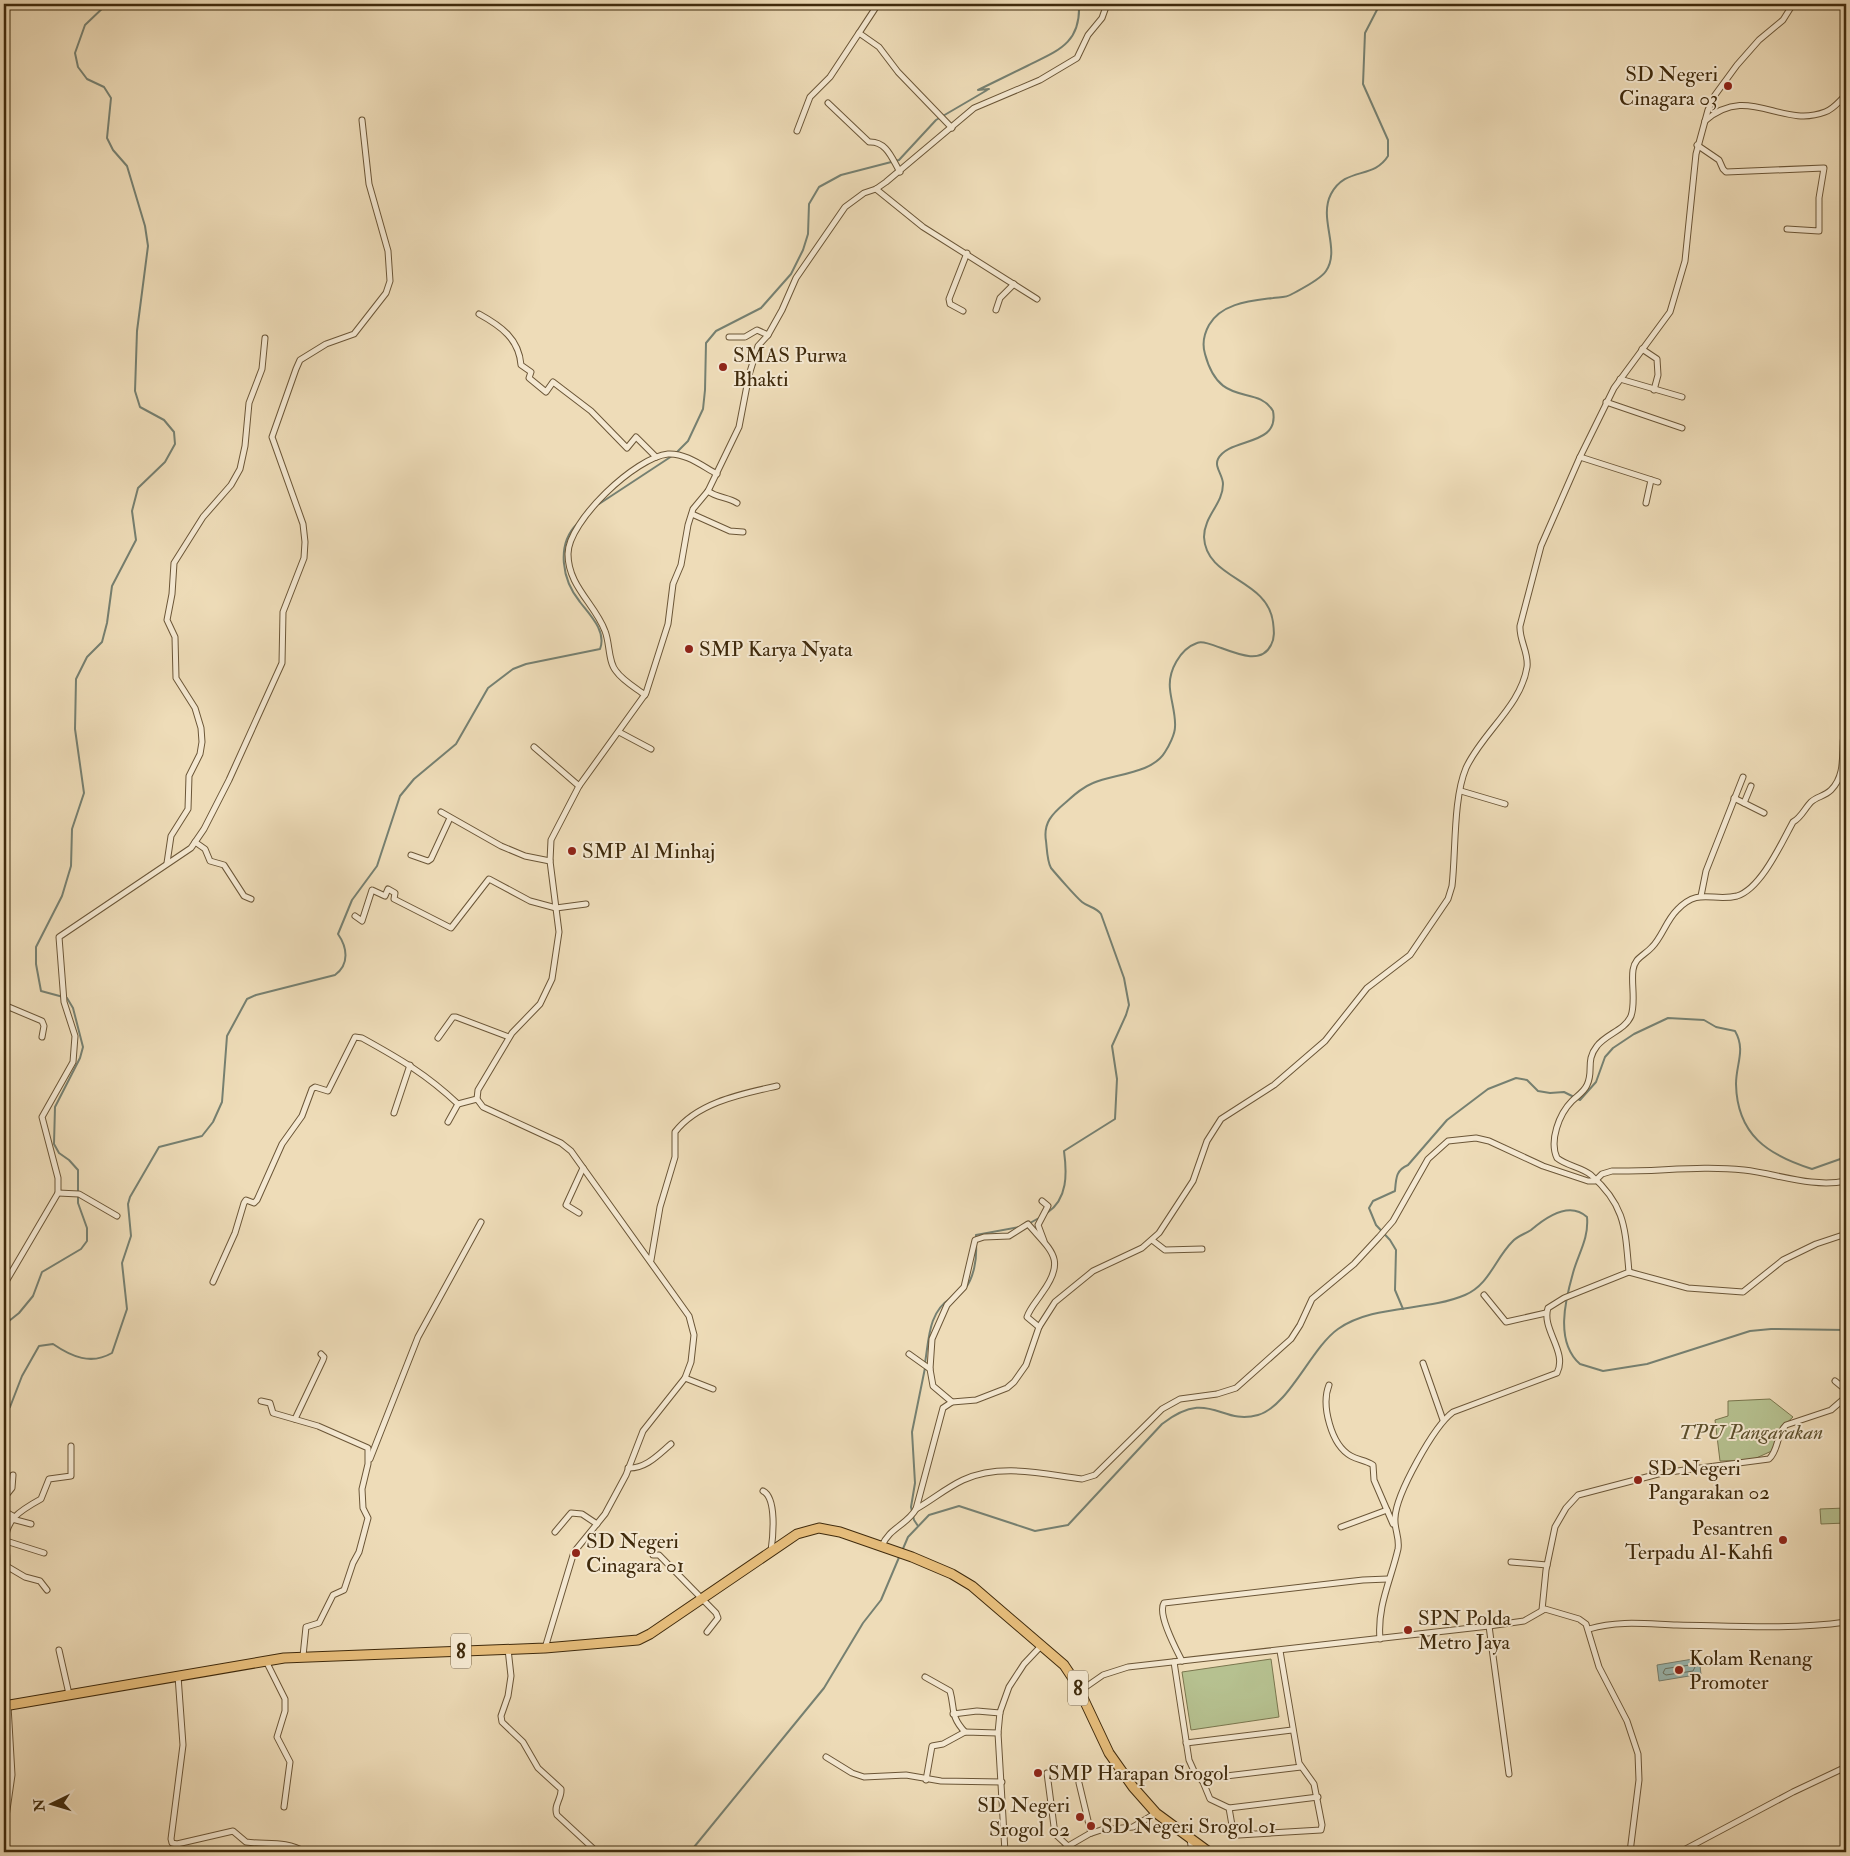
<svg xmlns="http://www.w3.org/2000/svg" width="1850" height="1856" font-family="'IM FELL Double Pica',serif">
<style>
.green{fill:#b6c190;stroke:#7a764e}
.water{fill:#9abab4;stroke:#768071}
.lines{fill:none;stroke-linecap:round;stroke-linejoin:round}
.shore{stroke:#6c7260;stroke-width:1}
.stream{stroke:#768071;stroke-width:2}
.minor-casing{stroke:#6b5637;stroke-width:7}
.trunk-casing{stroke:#3f2a0c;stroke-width:11}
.minor{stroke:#f4e8d1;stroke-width:5}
.trunk{stroke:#e7be7c;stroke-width:9}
.poi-dot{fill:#8f2418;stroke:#f4e8d1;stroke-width:2}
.labels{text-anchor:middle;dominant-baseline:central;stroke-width:4;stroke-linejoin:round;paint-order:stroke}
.shield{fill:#f4e8d1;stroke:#756347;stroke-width:1}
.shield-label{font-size:20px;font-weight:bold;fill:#3f2a0c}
.poi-label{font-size:21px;fill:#3f2a0c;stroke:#f4e8d1;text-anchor:start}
.park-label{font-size:21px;font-style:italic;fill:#5d502d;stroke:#f4e8d1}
</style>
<rect width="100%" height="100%" fill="#eedcb8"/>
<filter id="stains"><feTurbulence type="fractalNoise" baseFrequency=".004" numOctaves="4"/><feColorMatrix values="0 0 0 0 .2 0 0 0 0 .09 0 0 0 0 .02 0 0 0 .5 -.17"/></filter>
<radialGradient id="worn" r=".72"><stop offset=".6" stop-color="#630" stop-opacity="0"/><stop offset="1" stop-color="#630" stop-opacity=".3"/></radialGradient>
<!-- green -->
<g class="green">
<polygon points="1770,1399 1793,1417 1780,1429 1776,1449 1752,1460 1720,1461 1715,1420 1728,1416 1728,1401"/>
<polygon points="1845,1508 1846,1523 1821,1524 1820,1509"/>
<polygon points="1271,1659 1279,1717 1191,1730 1182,1672"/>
</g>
<!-- water -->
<polygon class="water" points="1699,1658 1701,1674 1659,1681 1657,1665"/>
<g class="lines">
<!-- shore -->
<polygon class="shore" points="1692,1665 1695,1667 1693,1671 1666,1675 1663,1673 1665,1669"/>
<!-- stream -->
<g class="stream">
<path d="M676,453L688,441L703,409L705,390L706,343L716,331L761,308L791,274L803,250L808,234L809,204L819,187L841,175L899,160L936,120L989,89L978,90C994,82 1011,74 1027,66C1057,51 1081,44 1079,4"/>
<polyline points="599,504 672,456"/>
<path d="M1047,1213C1068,1199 1067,1173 1064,1151L1115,1119L1117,1079L1112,1046L1126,1015L1129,1005L1124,978L1101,914C1096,907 1088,907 1082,902C1076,897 1056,874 1051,868C1047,861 1047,849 1046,841C1043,823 1052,814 1065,803C1074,795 1081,788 1093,783C1113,774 1152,774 1165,752C1169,746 1175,734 1175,727C1176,715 1171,701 1170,689C1168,671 1180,649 1197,643C1211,637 1257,674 1271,645C1275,638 1274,630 1273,622C1267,578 1206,580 1204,537C1204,516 1223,504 1223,484C1223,475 1214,467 1218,459C1229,437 1280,447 1273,411C1256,383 1220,410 1205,354C1202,344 1204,334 1209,325C1222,303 1250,301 1273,298C1279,297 1286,298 1292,294C1301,289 1320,280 1326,271C1341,249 1318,219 1331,194C1346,166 1373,180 1388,156V140L1363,84L1365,33L1380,4"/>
<polyline points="1030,1223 1039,1218"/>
<polyline points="976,1239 976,1235 1019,1227"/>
<path d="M965,1289C974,1277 977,1259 976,1244"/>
<path d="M1403,1309L1395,1290L1396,1250L1390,1240L1376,1225L1369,1208L1373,1201L1395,1191C1396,1178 1396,1170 1408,1165L1447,1120L1488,1089L1516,1078L1527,1080L1538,1091L1550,1093L1564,1092L1580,1100L1596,1082L1605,1057L1613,1048L1634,1034L1668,1018L1704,1020L1716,1027L1735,1031C1746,1050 1736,1064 1736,1084C1737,1135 1768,1155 1812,1169L1846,1157"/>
<polyline points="4,1325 19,1313 33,1296 42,1272 81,1249 87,1241 87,1228 78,1203 78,1170 69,1160 59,1153 54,1144 55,1107 80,1058 83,1047 73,1008 67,998 41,991 36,964 36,947 62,896 71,866 72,829 84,793 75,729 76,679 87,657 102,642 107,623 112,586 136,540 132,511 138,488 165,462 175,444 174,432 164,420 140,407 135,391 137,331 148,246 145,226 127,166 113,150 107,138 111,98 104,87 87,79 78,67 75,53 85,25 107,4"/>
<path d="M925,1363C929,1340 928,1312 951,1298"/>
<path d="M4,1413L10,1407L22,1376L39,1346L53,1344C72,1357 91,1365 112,1353L127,1309L122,1263L131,1236L128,1204L130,1197L159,1147L202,1136L213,1122L222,1102L227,1036L247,999L256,995L335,975C350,964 347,947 338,934L352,900L377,866L400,796L414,779L456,744L488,688L513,669L526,664L600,649C607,631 589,614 580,602C562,580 556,545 577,524"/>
<polyline points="918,1526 914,1520 911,1507 915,1483 912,1432 925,1368"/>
<path d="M902,1551L908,1537L929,1515L959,1506L1035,1531L1068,1525L1162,1424C1210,1387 1220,1426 1258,1415C1289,1406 1311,1348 1338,1329C1374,1304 1425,1312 1465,1295C1489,1285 1495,1259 1512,1242C1517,1236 1525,1234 1531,1230C1546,1217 1570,1201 1587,1217C1589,1239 1578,1254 1573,1273C1565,1301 1555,1342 1580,1364L1603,1371L1647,1364L1750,1331L1771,1329L1846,1330"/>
<polyline points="690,1852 824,1688 863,1623 881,1600 900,1555"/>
</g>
<!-- minor casing -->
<g class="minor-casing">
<g id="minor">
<polyline points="878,4 859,33 879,47 898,72 952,128"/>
<path d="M828,103L869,142C887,141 892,159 900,172"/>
<path d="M1705,121C1748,83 1781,129 1825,112C1834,109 1839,101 1846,95"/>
<polyline points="797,131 810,97 830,77 859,33"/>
<polyline points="1697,145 1719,160 1723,169 1726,172 1824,168 1819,198 1819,231 1787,229"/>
<polyline points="876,189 923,227 1037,299"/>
<polyline points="996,310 1000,298 1014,284"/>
<polyline points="963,311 950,304 949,299 967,253"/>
<path d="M479,314C501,326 519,339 521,365L531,372L529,378L546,392L553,382L591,411L627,448L636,437L656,457"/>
<polyline points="729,337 745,337 757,330 768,335"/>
<polyline points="1642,349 1657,359 1658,375 1654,390"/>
<polyline points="1844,367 1846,366"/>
<polyline points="1620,379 1682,397"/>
<polyline points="1606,402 1682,428"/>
<polyline points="1580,457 1658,482"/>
<path d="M708,491C717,498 728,497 737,503"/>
<polyline points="1646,503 1651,480"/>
<polyline points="692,514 730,531 743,532"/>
<path d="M645,695C636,688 623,681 616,671C608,662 610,643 605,631C595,604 568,586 568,554C568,521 636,457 668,454C686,453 702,466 717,474"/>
<polyline points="619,732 651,749"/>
<polyline points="534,747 579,786"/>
<polyline points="1461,791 1505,804"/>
<polyline points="1734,798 1764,813"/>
<polyline points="1744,803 1751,786"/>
<polyline points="441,812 501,846 525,856 550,861"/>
<polyline points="195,842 205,849 210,861 224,865 244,896 251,899"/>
<polyline points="411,855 428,861 431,859 450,818"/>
<polyline points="167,863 171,836 188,809 189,776 200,754 202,742 201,728 195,708 176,678 175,637 167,620 172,594 174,563 203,517 231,485 240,469 245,446 249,403 262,369 265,338"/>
<polyline points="1701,896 1706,871 1743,777"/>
<polyline points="355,916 362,921 372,890 385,896 388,889 395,893 394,899 451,928 489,879 530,901 556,908 586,904"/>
<polyline points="4,1005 42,1021 44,1026 42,1037"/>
<polyline points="438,1038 453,1017 456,1017 509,1037"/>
<polyline points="394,1113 410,1065"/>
<polyline points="448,1122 458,1104"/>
<polyline points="58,1193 79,1194 117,1216"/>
<polyline points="1042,1201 1048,1206 1038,1225 1044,1241"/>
<polyline points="579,1213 566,1205 583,1168"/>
<polyline points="1152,1240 1165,1250 1202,1249"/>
<path d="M651,1260L660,1207L675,1157V1132C698,1102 742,1094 777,1086"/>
<polyline points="1629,1272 1688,1288 1743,1292 1783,1260 1816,1244 1846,1234"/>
<path d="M213,1282L235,1233L244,1203L246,1200L254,1203L257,1200L282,1144L302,1116L312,1089L315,1087L328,1091L355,1037L362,1038C400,1059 426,1074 458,1104L477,1099"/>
<polyline points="4,1285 58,1193 58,1178 42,1117 73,1062 75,1036 64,1002 59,937 191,848 204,829 229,780 282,663 283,612 304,558 305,542 303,524 272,437 296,369 300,360 326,344 354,334 386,293 390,281 388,251 369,184 362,120"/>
<polyline points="1484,1295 1506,1322 1546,1313"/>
<polyline points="909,1354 930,1369 933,1386 952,1402"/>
<polyline points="1423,1363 1443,1420"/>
<path d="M930,1369L932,1339L947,1305L964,1287L975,1240L984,1237L1009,1236L1028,1224C1051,1251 1067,1259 1042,1293C1037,1301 1030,1308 1027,1317L1039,1327"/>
<polyline points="685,1378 713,1389"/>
<polyline points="1835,1381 1846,1390"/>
<path d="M1329,1385C1321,1405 1331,1445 1351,1456C1358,1460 1366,1460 1373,1465L1374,1480L1393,1524"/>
<polyline points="261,1401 270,1403 273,1413 318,1426 368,1448 368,1464 362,1489 363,1508 368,1518 359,1552 353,1563 344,1590 333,1595 319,1623 306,1627 303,1656"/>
<polyline points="295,1419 323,1360 324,1357 321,1354"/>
<polyline points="370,1459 418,1337 481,1222"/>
<path d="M628,1468C646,1469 659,1454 671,1444"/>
<path d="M763,1491C777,1498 773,1537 771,1551"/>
<polyline points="4,1498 12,1488 13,1475"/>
<path d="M916,1509C932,1500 946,1488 963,1480C1001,1463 1042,1474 1082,1479L1095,1475L1162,1409L1180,1399L1217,1394L1236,1388L1291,1339L1300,1325L1312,1299L1354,1264L1379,1237L1393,1221L1428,1159L1448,1141L1476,1138L1489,1141L1543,1166L1588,1181H1595L1602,1174L1612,1171C1656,1172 1700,1165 1744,1170C1778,1174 1812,1188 1846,1181"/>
<polyline points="4,1511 13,1516"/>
<polyline points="12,1519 31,1524"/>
<polyline points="1341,1527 1387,1510"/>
<polyline points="555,1532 571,1513 582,1514 597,1524"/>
<polyline points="6,1541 44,1553"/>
<path d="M882,1546C889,1528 907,1525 916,1509L943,1408L952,1402L976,1400L1007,1388L1014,1382L1026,1365L1039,1327L1055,1302L1093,1271L1142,1248L1159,1233L1193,1181L1207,1141L1221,1119L1274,1085L1325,1041L1367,988L1410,955L1448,899L1452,886C1456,852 1453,799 1466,768C1482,733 1521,706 1527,667C1529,653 1519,640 1520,626L1541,546L1580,457L1614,388L1670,312L1685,261L1696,154L1708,110L1715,95L1737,65L1759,40L1783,20L1793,4"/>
<polyline points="653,1555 659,1555 716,1613 718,1618 707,1632"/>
<polyline points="1511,1562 1547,1565"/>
<polyline points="8,1567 25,1577 40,1581 47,1590"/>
<path d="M4,1577C8,1565 7,1559 6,1546C3,1520 21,1510 41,1499L49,1479L71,1476V1446"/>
<path d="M1542,1610L1546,1570L1555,1527L1566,1508L1578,1495L1662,1473L1769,1459C1779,1450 1776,1434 1786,1425L1831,1410L1846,1397"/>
<polyline points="1489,1626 1509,1774"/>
<path d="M1589,1629C1619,1620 1647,1624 1677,1625C1734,1626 1790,1630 1846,1622"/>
<path d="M1380,1639C1377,1606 1391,1580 1398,1549C1400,1538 1394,1529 1395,1518C1396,1494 1434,1426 1453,1412L1557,1373C1568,1352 1541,1329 1548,1308L1564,1298L1629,1272C1625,1229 1626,1206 1591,1175C1581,1167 1567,1166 1557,1158C1549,1141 1559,1114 1572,1101C1577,1096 1584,1092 1587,1085C1594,1071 1585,1061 1597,1046C1606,1034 1625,1030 1631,1016C1636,1002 1631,984 1633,970C1635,957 1644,956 1652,947C1662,937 1666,921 1677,910C1699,887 1712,902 1737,896C1761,889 1782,842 1793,822C1801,818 1805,808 1811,802C1816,797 1825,796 1831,790C1849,772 1839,745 1846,723"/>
<polyline points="545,1648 574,1552 605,1514 626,1475 643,1431 685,1378 691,1362 694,1335 689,1316 571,1151 561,1143 483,1107 477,1099 478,1090 512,1033 540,1004 552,979 559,932 550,861 551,840 579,786 646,693 668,624 673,584 681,565 688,525 693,509 708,491 739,427 749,375 758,346 768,335 782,310 796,278 845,207 864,193 876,189 886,182 974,108 1040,80 1077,58 1088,35 1102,18 1107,4"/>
<path d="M508,1649L511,1676L508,1696L501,1716L502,1722L523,1742L538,1768L561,1789C562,1799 553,1805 557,1815L597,1852"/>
<polyline points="59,1650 69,1694"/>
<polyline points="266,1661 285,1699 285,1711 277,1737 290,1762 284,1807"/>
<path d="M1182,1661C1176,1649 1157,1614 1164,1603L1363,1580L1388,1579"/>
<polyline points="1174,1662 1189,1760 1194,1771 1203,1782 1210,1799 1229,1808 1233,1831 1239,1835 1321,1830 1322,1825 1314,1784 1299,1763 1280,1651"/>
<path d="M178,1676L183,1745L171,1839L172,1843L177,1844L233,1831L246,1842C266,1845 286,1840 305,1852"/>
<path d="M925,1677L950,1691C955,1709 950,1716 965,1732"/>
<polyline points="1080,1691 1103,1675 1128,1667 1489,1626 1524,1621 1545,1609 1579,1619 1586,1624 1599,1667 1627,1721 1638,1754 1639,1780 1630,1852"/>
<polyline points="953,1714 977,1711 1000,1713"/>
<polyline points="1186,1743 1292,1730"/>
<polyline points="826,1757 852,1773 864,1777 906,1775 941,1781 1002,1782"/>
<polyline points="1047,1773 1055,1834 1068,1846"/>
<polyline points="1201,1779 1301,1767"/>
<polyline points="926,1780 932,1746 943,1744 965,1732 998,1733"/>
<polyline points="1079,1783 1091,1833"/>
<polyline points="1229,1808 1318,1797"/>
<polyline points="4,1831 12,1775 8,1706"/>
<polyline points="1190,1839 1192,1852"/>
<polyline points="1005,1852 998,1733 1000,1712 1009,1687 1024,1664 1042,1645"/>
<polyline points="1058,1852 1089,1834 1101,1830 1133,1827 1156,1813"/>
<polyline points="1680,1852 1793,1792 1846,1767"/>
</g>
</g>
<!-- trunk casing -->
<g class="trunk-casing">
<polyline id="trunk" points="4,1706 284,1658 545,1648 638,1640 650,1634 797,1534 819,1528 840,1532 912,1557 952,1574 972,1586 1064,1665 1076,1683 1109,1753 1133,1787 1156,1813 1209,1852"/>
</g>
<!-- minor -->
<use href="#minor" class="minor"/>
<!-- trunk -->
<use href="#trunk" class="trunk"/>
</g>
<!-- markers -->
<g class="poi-dot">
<circle cx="1728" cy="86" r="5"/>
<circle cx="723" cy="367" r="5"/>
<circle cx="689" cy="649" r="5"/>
<circle cx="572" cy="851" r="5"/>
<circle cx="1638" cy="1480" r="5"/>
<circle cx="1783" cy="1540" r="5"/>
<circle cx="576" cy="1553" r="5"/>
<circle cx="1408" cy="1630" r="5"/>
<circle cx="1679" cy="1670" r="5"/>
<circle cx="1038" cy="1773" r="5"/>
<circle cx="1080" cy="1817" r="5"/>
<circle cx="1091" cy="1826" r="5"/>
</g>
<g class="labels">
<!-- shield labels -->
<g class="shield">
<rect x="451" y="1633.5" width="20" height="35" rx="4"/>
<rect x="1068" y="1670.5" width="20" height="35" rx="4"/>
</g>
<g class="shield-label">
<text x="461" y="1651">8</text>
<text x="1078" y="1688">8</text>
</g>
<!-- poi labels -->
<g class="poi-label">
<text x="1718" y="74" text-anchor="end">SD Negeri<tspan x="1718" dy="24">Cinagara 03</tspan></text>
<text x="733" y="355">SMAS Purwa<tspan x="733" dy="24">Bhakti</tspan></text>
<text x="699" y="649">SMP Karya Nyata</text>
<text x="582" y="851">SMP Al Minhaj</text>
<text x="1648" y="1468">SD Negeri<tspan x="1648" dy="24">Pangarakan 02</tspan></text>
<text x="1773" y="1528" text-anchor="end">Pesantren<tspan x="1773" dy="24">Terpadu Al-Kahfi</tspan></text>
<text x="586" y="1541">SD Negeri<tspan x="586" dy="24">Cinagara 01</tspan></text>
<text x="1418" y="1618">SPN Polda<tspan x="1418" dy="24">Metro Jaya</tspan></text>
<text x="1689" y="1658">Kolam Renang<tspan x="1689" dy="24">Promoter</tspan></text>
<text x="1048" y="1773">SMP Harapan Srogol</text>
<text x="1070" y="1805" text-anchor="end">SD Negeri<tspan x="1070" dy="24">Srogol 02</tspan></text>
<text x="1101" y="1826">SD Negeri Srogol 01</text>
</g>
<!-- park labels -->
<g class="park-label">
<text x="1751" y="1432">TPU Pangarakan</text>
</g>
</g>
<!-- margin -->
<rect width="1850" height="1856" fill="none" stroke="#eedcb8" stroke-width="20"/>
<rect x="5" y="5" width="1840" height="1846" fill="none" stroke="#3f2a0c" stroke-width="2.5"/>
<rect x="10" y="10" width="1830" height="1836" fill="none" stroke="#3f2a0c"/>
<!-- north arrow -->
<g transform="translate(52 1804) rotate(265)" stroke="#f4e8d1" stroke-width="4" paint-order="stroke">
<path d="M0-4L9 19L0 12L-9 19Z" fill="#3f2a0c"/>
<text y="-8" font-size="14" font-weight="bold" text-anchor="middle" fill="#3f2a0c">N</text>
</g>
<rect width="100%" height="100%" filter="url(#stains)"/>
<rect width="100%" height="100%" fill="url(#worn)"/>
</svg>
